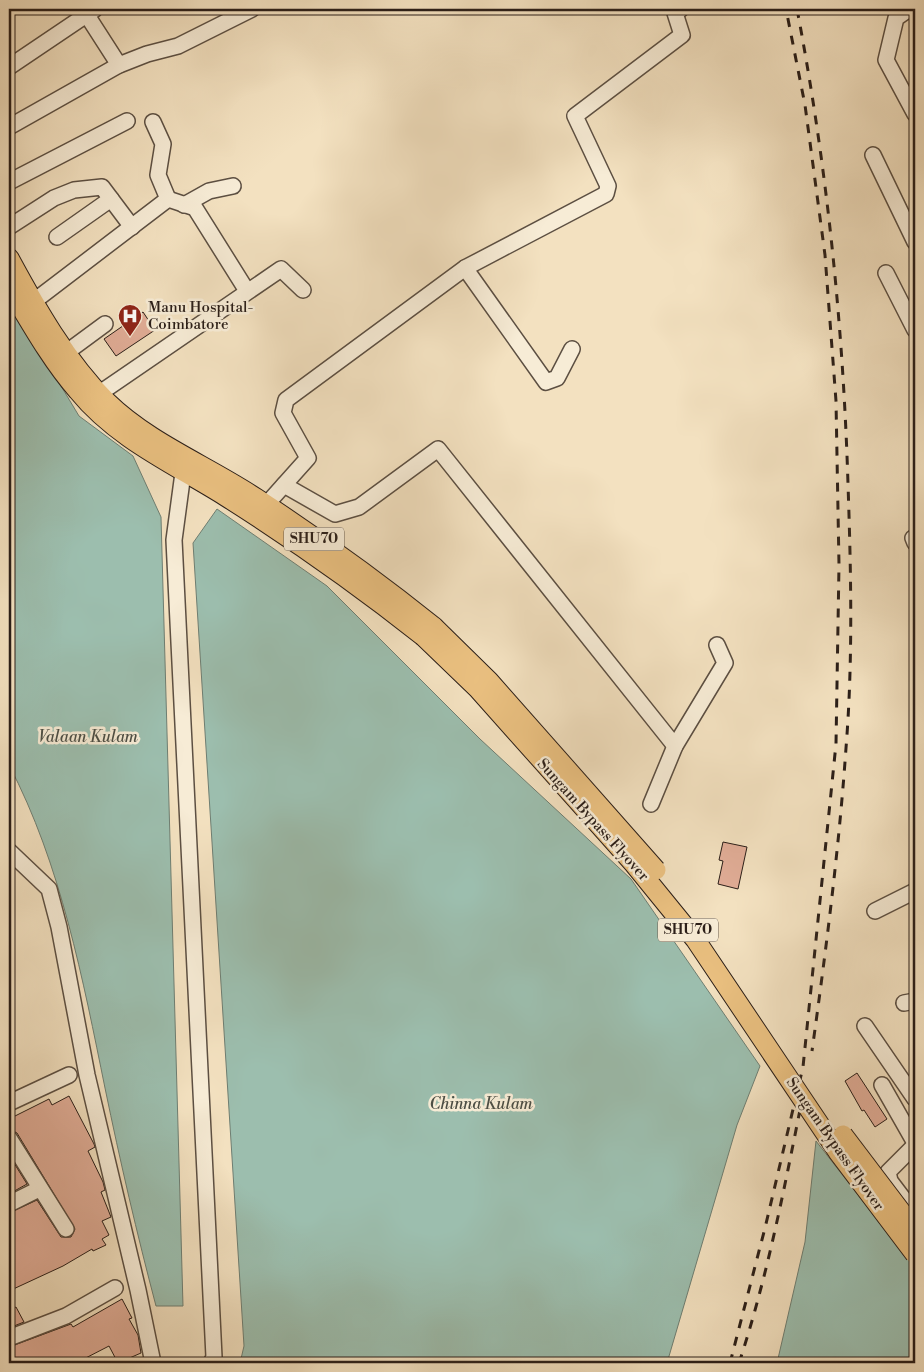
<svg xmlns="http://www.w3.org/2000/svg" width="924" height="1372" font-family="'Libre Bodoni',serif">
<style>
.water{fill:#9cbeae;stroke:#6e7e72}
.building{fill:#e1ad97;stroke:#2a1e18}
.lines{fill:none;stroke-linecap:round;stroke-linejoin:round}
.minor-casing{stroke:#5c4f42;stroke-width:18}
.major-casing{stroke:#2a1e18;stroke-width:21}
.minor{stroke:#f7ecd6;stroke-width:15}
.major{stroke:#eac080;stroke-width:19}
.rail{stroke:#2a1e18;stroke-width:3;stroke-dasharray:9 9;stroke-linecap:butt}
.major-bridge-casing{stroke:#2a1e18;stroke-width:21;stroke-linecap:butt}
.major-bridge{stroke:#eac080;stroke-width:19}
.labels{text-anchor:middle;dominant-baseline:central;stroke-width:5;stroke-linejoin:round;paint-order:stroke}
.shield{fill:#f7ecd6;stroke:#685c51;stroke-width:1}
.shield-label{font-size:14px;font-weight:bold;fill:#2a1e18}
.poi-label{font-size:15px;fill:#2a1e18;stroke:#f7ecd6;text-anchor:start}
.street-label{font-size:15px;fill:#2a1e18;stroke:#f7ecd6}
.water-label{font-size:16px;font-style:italic;fill:#4c4e45;stroke:#f7ecd6}
</style>
<rect width="100%" height="100%" fill="#f3e1c0"/>
<filter id="stains"><feTurbulence type="fractalNoise" baseFrequency=".004" numOctaves="4"/><feColorMatrix values="0 0 0 0 .2 0 0 0 0 .09 0 0 0 0 .02 0 0 0 .5 -.17"/></filter>
<radialGradient id="worn" r=".72"><stop offset=".6" stop-color="#630" stop-opacity="0"/><stop offset="1" stop-color="#630" stop-opacity=".3"/></radialGradient>
<!-- water -->
<g class="water">
<path d="M9,308L34,341L79,416L133,456L161,517L183,1306H156C137,1234 120,1161 105,1088C83,980 61,864 9,765Z"/>
<polygon points="217,509 327,586 480,739 631,879 760,1066 737,1125 667,1363 240,1363 244,1346 193,543"/>
<polygon points="816,1141 915,1268 915,1363 777,1363 805,1242"/>
</g>
<!-- building -->
<g class="building">
<polygon points="143,312 155,330 116,356 104,339"/>
<polygon points="723,842 747,847 738,889 718,884 723,861 719,860"/>
<polygon points="857,1073 887,1119 875,1127 864,1110 862,1111 845,1081"/>
<polygon points="69,1096 94,1144 95,1147 88,1151 103,1182 105,1190 101,1192 111,1217 102,1221 109,1235 102,1239 106,1245 93,1251 92,1249 63,1266 9,1291 9,1213 37,1200 61,1237 71,1237 75,1229 17,1133 9,1129 9,1119 49,1099 52,1105"/>
<polygon points="9,1155 27,1184 9,1194"/>
<polygon points="122,1299 132,1318 129,1319 138,1335 141,1353 118,1363 109,1346 76,1363 9,1363 9,1347 71,1324 73,1327"/>
<polygon points="16,1307 24,1322 9,1328 9,1310"/>
</g>
<g class="lines">
<!-- minor casing -->
<g class="minor-casing">
<g id="minor">
<polyline points="83,9 119,65"/>
<polyline points="909,9 896,18 886,60 915,114"/>
<polyline points="9,67 95,9"/>
<polyline points="9,127 119,65 147,54 178,46 252,9"/>
<polyline points="873,155 915,242"/>
<polyline points="9,182 127,121"/>
<polyline points="168,199 195,208 247,291"/>
<polyline points="184,205 209,191 233,186"/>
<polyline points="9,227 54,198 74,190 102,187 132,227"/>
<polyline points="57,237 111,199"/>
<polyline points="465,268 546,382 557,378 572,349"/>
<polyline points="886,273 915,330"/>
<polyline points="33,302 168,199 158,175 163,144 153,122"/>
<polyline points="67,352 105,324"/>
<polyline points="100,393 281,269 303,290"/>
<polyline points="188,463 183,473 174,540 214,1357 211,1363"/>
<polyline points="284,485 335,514 359,507 438,449 675,746"/>
<polyline points="266,505 308,458 283,413 286,400 465,268 606,194 608,186 575,116 682,35 675,13 681,9"/>
<polyline points="915,537 913,538 915,543"/>
<polyline points="651,804 675,746 725,663 717,645"/>
<polyline points="9,851 49,889 59,927 87,1075 138,1290 153,1363"/>
<polyline points="875,911 915,891"/>
<polyline points="904,1003 915,1001"/>
<polyline points="865,1026 915,1099"/>
<polyline points="882,1085 915,1143"/>
<polyline points="9,1103 69,1075"/>
<polyline points="9,1138 66,1229"/>
<polyline points="9,1204 39,1189"/>
<polyline points="915,1214 890,1181 888,1172 915,1145"/>
<polyline points="9,1338 66,1316 115,1288"/>
</g>
</g>
<!-- major casing -->
<g class="major-casing">
<g id="major">
<path d="M9,258C36,308 66,361 107,402C149,443 208,466 256,498C317,538 377,581 434,627"/>
<path d="M9,287C30,322 51,360 78,391C117,439 174,464 225,496C293,539 360,586 423,636"/>
</g>
</g>
<!-- minor -->
<use href="#minor" class="minor"/>
<!-- major -->
<use href="#major" class="major"/>
<!-- rail -->
<g class="rail">
<path d="M797,9C827,167 843,323 848,484C851,572 853,660 846,748C839,849 826,950 812,1051"/>
<polyline points="730,1363 765,1228 803,1067 836,744 839,565 836,401 825,255 805,105 786,9"/>
<path d="M739,1363C769,1272 786,1179 805,1085"/>
</g>
<!-- major-bridge casing -->
<g class="major-bridge-casing">
<g id="major-bridge">
<polyline points="434,627 489,681 656,870"/>
<polyline points="423,636 478,689 634,864 695,939 838,1152 915,1254"/>
<polyline points="843,1135 915,1230"/>
</g>
</g>
<!-- major-bridge -->
<use href="#major-bridge" class="major-bridge"/>
</g>
<!-- icons -->
<defs>
<g id="hospital-pin" transform="scale(1.25)"><path d="M0 17L-7.5 6A9.5 9.5 0 1 1 7.5 6Z" fill="#8f2418" stroke="#f7ecd6"/><path d="M-5-5h3v3.5h4V-5h3V5h-3V1.5h-4V5h-3Z" fill="#fff"/></g>
</defs>
<g fill-rule="evenodd">
<use href="#hospital-pin" x="130" y="316"/>
</g>
<g class="labels">
<!-- shield labels -->
<g class="shield">
<rect x="284" y="527.5" width="60" height="23" rx="4"/>
<rect x="658" y="918.5" width="60" height="23" rx="4"/>
</g>
<g class="shield-label">
<text x="314" y="539">SHU70</text>
<text x="688" y="930">SHU70</text>
</g>
<!-- poi labels -->
<g class="poi-label">
<text x="148" y="307">Manu Hospital-<tspan x="148" dy="17">Coimbatore</tspan></text>
</g>
<!-- street labels -->
<g class="street-label">
<text transform="translate(593 820) rotate(48)">Sungam Bypass Flyover</text>
<text transform="translate(835 1144) rotate(55)">Sungam Bypass Flyover</text>
</g>
<!-- water labels -->
<g class="water-label">
<text x="88" y="737">Valaan Kulam</text>
<text x="481" y="1104">Chinna Kulam</text>
</g>
</g>
<!-- margin -->
<rect width="924" height="1372" fill="none" stroke="#f3e1c0" stroke-width="30"/>
<rect x="10" y="10" width="904" height="1352" fill="none" stroke="#2a1e18" stroke-width="2.5"/>
<rect x="15" y="15" width="894" height="1342" fill="none" stroke="#2a1e18"/>
<rect width="100%" height="100%" filter="url(#stains)"/>
<rect width="100%" height="100%" fill="url(#worn)"/>
</svg>
